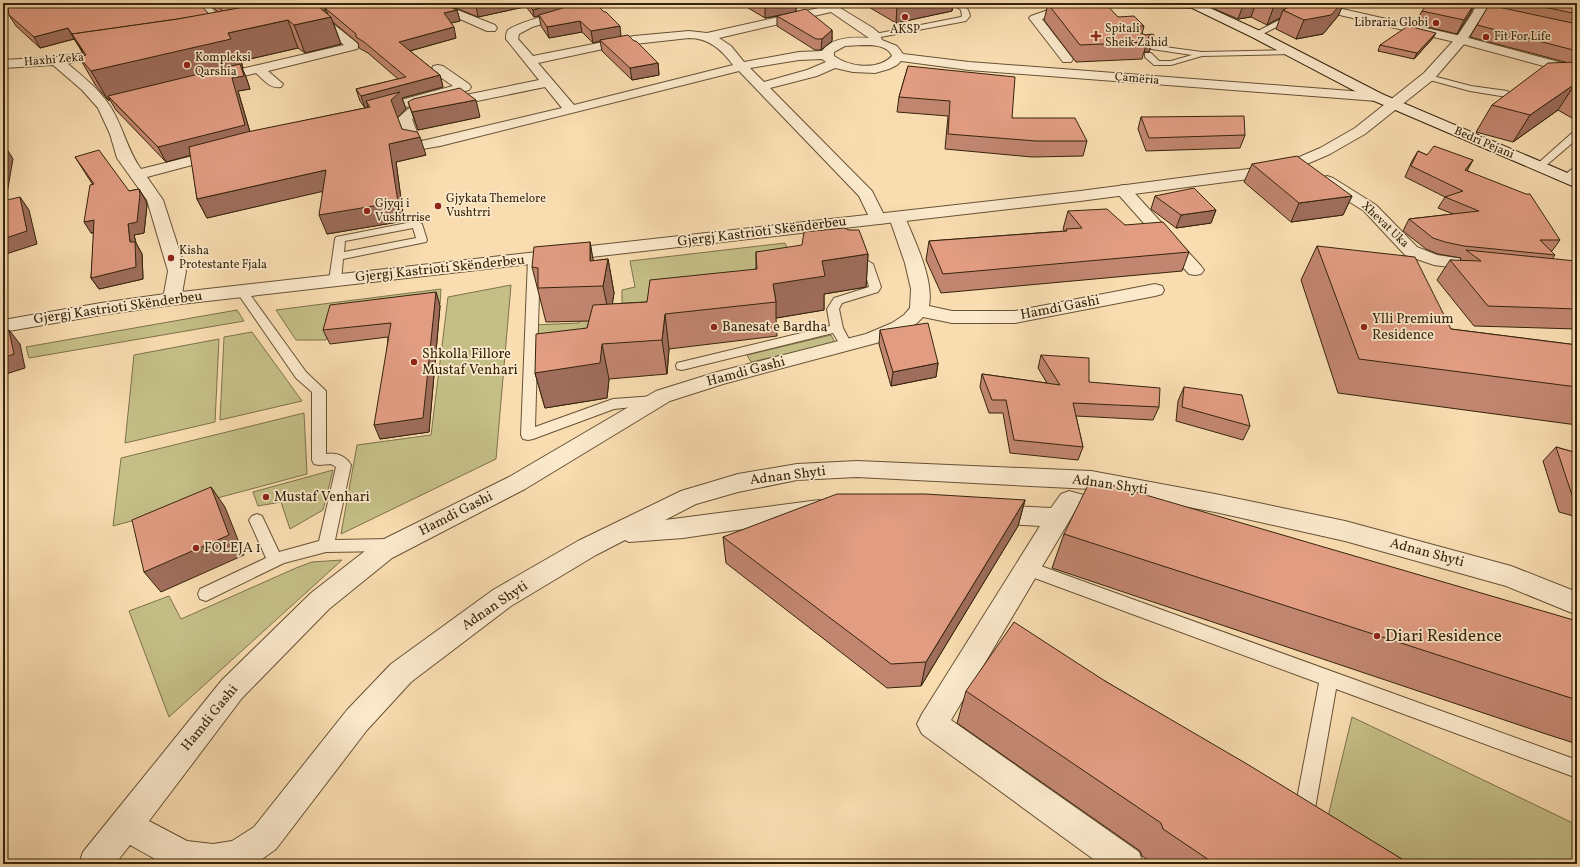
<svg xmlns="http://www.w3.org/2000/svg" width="1580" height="867" font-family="Vollkorn,serif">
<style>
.green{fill:#c5bf87;stroke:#7d7249}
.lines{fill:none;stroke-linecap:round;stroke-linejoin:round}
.service-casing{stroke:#665234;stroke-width:2}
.minor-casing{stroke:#665234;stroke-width:2}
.tertiary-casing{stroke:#665234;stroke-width:2}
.secondary-casing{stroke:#35240b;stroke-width:2}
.service{fill:#fbe9cc;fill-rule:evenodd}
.minor{fill:#fbe9cc;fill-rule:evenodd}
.tertiary{fill:#fbe9cc;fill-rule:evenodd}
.secondary{fill:#fbe9cc;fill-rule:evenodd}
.wall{fill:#c28670;stroke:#35240b;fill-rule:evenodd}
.shaded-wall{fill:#9e6d5b;stroke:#35240b}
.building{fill:#e19c82;stroke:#35240b}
.poi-dot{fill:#8f2418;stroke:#fbe9cc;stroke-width:1.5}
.labels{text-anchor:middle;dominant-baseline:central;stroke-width:3.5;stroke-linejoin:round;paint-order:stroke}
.far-poi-label{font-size:12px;fill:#35240b;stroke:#fbe9cc;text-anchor:start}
.far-street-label{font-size:12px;fill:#35240b;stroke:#fbe9cc}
.street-label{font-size:14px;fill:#35240b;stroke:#fbe9cc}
.poi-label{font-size:14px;fill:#35240b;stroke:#fbe9cc;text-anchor:start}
.near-poi-label{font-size:17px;fill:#35240b;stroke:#fbe9cc;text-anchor:start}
</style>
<rect width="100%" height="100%" fill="#f9ddb1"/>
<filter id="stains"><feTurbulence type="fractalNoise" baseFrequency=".005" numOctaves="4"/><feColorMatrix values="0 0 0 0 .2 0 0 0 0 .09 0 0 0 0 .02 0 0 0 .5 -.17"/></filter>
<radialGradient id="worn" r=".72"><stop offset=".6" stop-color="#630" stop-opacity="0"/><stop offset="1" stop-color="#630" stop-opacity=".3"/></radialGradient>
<!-- green -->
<g class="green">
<polygon points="785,243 800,278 532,368 534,325 579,323 582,315 622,309 622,290 635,287 630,261"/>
<polygon points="511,285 496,459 341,534 357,445 431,435 448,297"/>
<polygon points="441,289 440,304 334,317 326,340 296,340 276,310"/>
<polygon points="237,310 244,321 29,358 26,347"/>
<polygon points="252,332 302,401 220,420 224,337"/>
<polygon points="831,335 835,343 751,362 747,355"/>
<polygon points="219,339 215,422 125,443 134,355"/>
<polygon points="304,413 307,474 113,526 121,458"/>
<polygon points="333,470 323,510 290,529 281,502 258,506 253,492"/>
<polygon points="342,560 169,717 129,611 169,596 181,619 296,568 312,562"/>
<polygon points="1352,717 1577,825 1577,864 1385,864 1324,833"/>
</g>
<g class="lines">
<!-- service casing -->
<g class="service-casing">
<g id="service">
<path d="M951,3C961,3 968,5 970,16L966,21L875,38L871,36L875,34L961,17L962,16L961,10Z"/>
<polygon points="1287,16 1293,16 1294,18 1259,36 1253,36 1252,34"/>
<polygon points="1135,43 1202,52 1291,50 1295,52 1291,54 1202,56 1171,65 1154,65 1145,57 1145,53 1151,53 1159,61 1171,61 1192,55 1145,48 1141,50 1135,47"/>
<polygon points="1426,75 1429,75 1471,86 1507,91 1511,94 1507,97 1470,91 1426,79 1425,77"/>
<polygon points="1575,132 1577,133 1577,139 1542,169 1536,169 1534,167 1536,165 1572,133"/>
<path d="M1577,167V176L1572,181H1564L1563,179C1566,174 1571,168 1577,167Z"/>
<path d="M417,221L422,224L427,240L426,242L343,259L341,281L339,283H331L329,281L335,239L336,237ZM413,228L416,238L344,252L345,241Z"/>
<path d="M853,255L865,256L868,261L873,264L881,287L878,292L842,303L839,309L843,328L852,345L850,348H842L833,333L682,370L677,369L676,366L677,363L830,326L827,309L834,298L869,287C865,271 866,265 849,260L847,258Z"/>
<polygon points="534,256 540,259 535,427 613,399 655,396 660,398 662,401 660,404 614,409 533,439 528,440 523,439 521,435 528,259"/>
<path d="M242,287L246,289L306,372L326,391V454C336,452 346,456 351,465L335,540L390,539L396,541L398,545L396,549L390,551L326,552L284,563L206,601L200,599L198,594L200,589L266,558L249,520L252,516L257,514L262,516L279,552L319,541L336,467L331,464L319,465L314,464L312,460V392L296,378L236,291L238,289Z"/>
<polygon points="1027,561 1577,760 1577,778 1336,689 1313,820 1310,827 1303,830 1296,827 1293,820 1319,683 1021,573 1019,568 1021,563"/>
</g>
</g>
<!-- minor casing -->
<g class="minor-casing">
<g id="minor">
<path d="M195,3H207L222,19L237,30L239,33L237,36C225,39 203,13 195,3Z"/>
<polygon points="432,3 445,3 450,7 495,25 497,28 495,31 487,31 442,11"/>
<path d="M590,3H608L606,5L532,27L519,34L518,39L533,56L634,36L689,31L707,33L823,7L818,3H832L873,28L879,33L882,40L897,46L903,54L969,62L1377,93L1382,94L1384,97L1382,100L1377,101L969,70L901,61L897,65L889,69L875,73L853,72L835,68L817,76L770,88L872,191L886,219L884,223L878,224L872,223L859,196L739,71L440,146L422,149L409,146L398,118L408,109L436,101L539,80L506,39C506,36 506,32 508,30C517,22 575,7 590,3ZM831,12L869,38C853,37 832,37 822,51L799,52L744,62L731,46L719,38ZM689,38C709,38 722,50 733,65L574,105L538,63L617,46ZM862,45C872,45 888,45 892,56C878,71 849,67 834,56V52L845,46ZM822,59L826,62L807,70L764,82L750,68L799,60ZM545,87L562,108L422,141L420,140L412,119L418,115L443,108Z"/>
<polygon points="1068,3 1197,3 1199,5 1193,8 1077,7 1042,19 1073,59 1071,62 1063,62 1029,18 1031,16"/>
<polygon points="1295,3 1316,3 1461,36 1577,67 1577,75 1459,43 1297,5"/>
<polygon points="1479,3 1491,3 1483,13 1475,13 1473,11"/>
<path d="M318,14L322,15L357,43L359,46L357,49L268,71L283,84L281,87C270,89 264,80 256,73L216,83L211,82L209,79L211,76L344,45L314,19L312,17L314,15Z"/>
<path d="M109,50L113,51L115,54L113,57L67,63C82,76 99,89 110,106C123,126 127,150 141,169L221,149L226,150L228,153L226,156L147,177L163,200L186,271L181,299L179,303L172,305L165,303L163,299L168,271L147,200L117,158L110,134L98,108L82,90L53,65L3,68V60L56,57Z"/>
<polygon points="438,65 443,66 469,84 471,87 469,90 376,115 371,114 369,111 371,108 453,86 433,72 432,69 433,66"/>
<polygon points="1327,176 1333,178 1376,205 1417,247 1437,255 1484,262 1487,266 1484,270 1478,271 1434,265 1405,255 1364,211 1321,184 1319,181 1321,178"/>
<polygon points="1123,185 1129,187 1201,266 1204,270 1201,274 1195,275 1189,274 1117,193 1115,190 1117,187"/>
<path d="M897,212L903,213L905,217C915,242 934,279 929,306L952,311H1015L1155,284L1162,286L1164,290L1162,294L1155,296L1015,323H952L923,317L917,323L905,331L880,342L723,384L670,401L525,489L392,558L329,609L242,698L149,821L187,841L213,844L232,841L254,827L347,710L391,664L493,590L578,541L681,491L738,474L797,464L857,461L1091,471L1215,494L1345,521L1511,566L1577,592V615L1506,586L1345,541L1215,512L1091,489L857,477L797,480L738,492L696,504L665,520L819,500L827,503L831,509L827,515L819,518L683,538L629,542L625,540L596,555L511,606L411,682L367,730L276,849L255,864H164L130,845L115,864H79L83,852L222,680L311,593L374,544L509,477L656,391L717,372L866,334L892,323L904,315L910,308L911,289L905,263L889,217L891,213Z"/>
<polygon points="1069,491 1117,504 1121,511 1117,518 1109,520 1075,511 951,720 1139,852 1143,864 1100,864 922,734 917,724 922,714 1040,526 991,523 983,521 979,514 983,507 991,505 1051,508 1061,494"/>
</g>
</g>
<!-- tertiary casing -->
<g class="tertiary-casing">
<polygon id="tertiary" points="1479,8 1483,9 1485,11 1465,43 1434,79 1365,134 1330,154 1300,167 1264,177 1080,201 172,305 101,315 3,332 3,320 101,303 172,293 1080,191 1264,167 1290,161 1320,148 1355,128 1424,73 1456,38 1475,9"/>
</g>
<!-- secondary casing -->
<g class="secondary-casing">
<polygon id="secondary" points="1184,3 1199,3 1260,31 1382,94 1577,177 1577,188 1372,100 1252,37 1186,5"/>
</g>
<!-- service -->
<use href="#service" class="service"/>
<!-- minor -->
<use href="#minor" class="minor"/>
<!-- tertiary -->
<use href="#tertiary" class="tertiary"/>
<!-- secondary -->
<use href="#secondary" class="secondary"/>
</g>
<!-- wall -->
<g class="wall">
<path d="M209,3H442L457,10L460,21L451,23L456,38L410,51L440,75L443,87L402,98L406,109L397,117L402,129L426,155L396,162L404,221L327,234L322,191L207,218L197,199L191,155L166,162L116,110L110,100H108L96,86L79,57L85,56L74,39L40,48L16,26L9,15L209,14L218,12ZM323,10H326L328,14ZM333,22L358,43L359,48L368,53L398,79L356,89L360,101L365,108L250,132L238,91L250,89L246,77L242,68H243L241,61L298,48L305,53L341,44Z"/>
<polygon points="447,3 595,3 621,36 634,41 658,63 659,75 632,80 602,51 600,41 593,43 582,32 549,38 541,26 539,16 534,17 524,4 524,7 478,17 451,6"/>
<polygon points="740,3 796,3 796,11 832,30 832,41 821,50 815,50 777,26 777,16 765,18"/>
<polygon points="862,3 953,3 952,11 896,23"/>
<polygon points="1207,3 1350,3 1345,8 1342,7 1338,16 1323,34 1296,39 1276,29 1280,18 1267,25 1251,17 1238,19 1217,10"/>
<polygon points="1475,3 1470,14 1457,34 1415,24 1422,11"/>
<polygon points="1499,3 1577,3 1577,121 1558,110 1513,142 1476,132 1492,105 1565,62 1470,37 1477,25 1497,7"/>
<polygon points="1048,4 1118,17 1144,26 1142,34 1145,35 1154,35 1149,52 1144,52 1142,59 1076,62 1044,20"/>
<polygon points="1433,38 1414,59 1378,51 1380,45"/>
<polygon points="908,66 1012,118 1087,141 1083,156 1032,157 945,149 948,116 897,112 899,97"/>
<polygon points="408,102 480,117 418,130"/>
<polygon points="1141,117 1245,135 1240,148 1146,151 1138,129"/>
<polygon points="1418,151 1427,155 1473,160 1467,170 1560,240 1552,251 1551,251 1555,255 1552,259 1577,263 1577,329 1474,326 1437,280 1450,260 1460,261 1461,258 1438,254 1426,249 1403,231 1409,219 1453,214 1438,208 1445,197 1405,177 1412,161"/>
<polygon points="75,157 129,191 139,189 146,201 147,205 144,233 134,235 136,243 142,254 143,279 99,289 91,278 94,233 91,233 93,185"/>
<polygon points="1252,164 1352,196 1343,215 1291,222 1244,182"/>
<polygon points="1155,196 1216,210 1211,223 1176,228 1151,209"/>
<polygon points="1068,211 1125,225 1189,252 1182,271 941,293 926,260 929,241 1065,231 1063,229"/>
<polygon points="590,242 593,261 608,259 614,293 612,304 647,302 756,269 756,252 868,254 866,287 824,294 824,310 776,318 777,336 669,349 667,374 609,379 607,398 545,408 535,373 587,328 589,321 546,322 532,267"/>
<polygon points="1317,246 1451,329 1577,345 1577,425 1338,393 1301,280"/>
<polygon points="436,292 440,306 429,432 380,439 388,337 330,344 323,330"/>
<polygon points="880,330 938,363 936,377 891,386 879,344"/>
<polygon points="1041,355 1089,382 1159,407 1153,420 1076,416 1083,447 1078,460 1010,453 1003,413 989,413 980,387 982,374 1047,383 1038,368"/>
<polygon points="1184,387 1250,426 1243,440 1176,421 1178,401"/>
<polygon points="1556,447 1577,453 1577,517 1559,512 1543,461"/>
<polygon points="1025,500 1018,526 921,686 887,688 726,563 723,537"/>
<polygon points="1064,534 1577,621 1577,744 1543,733 1052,568"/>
<polygon points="1105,681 1410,864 1153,864 1142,856 1140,851 957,723 966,691"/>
</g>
<!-- shaded-wall -->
<g class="shaded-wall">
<polygon points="305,3 357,3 325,8 326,10 237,29"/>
<polygon points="490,3 524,3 524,7 478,17 476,6"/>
<polygon points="557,3 584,3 534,17 533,10"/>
<polygon points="786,3 796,3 796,12 765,18 765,8"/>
<polygon points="897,3 953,3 952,11 896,23"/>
<polygon points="1244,3 1256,3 1251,17 1238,19"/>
<polygon points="1279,3 1291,3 1287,12 1283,10 1280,18 1267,25 1274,6"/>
<polygon points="1342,3 1344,3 1338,16 1323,34 1296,39 1304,20"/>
<polygon points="1348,3 1350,3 1345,8"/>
<polygon points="1475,3 1470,14 1457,34 1464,20"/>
<polygon points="457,10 460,21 447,24 444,13"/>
<polygon points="331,17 341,44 305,53 294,25"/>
<polygon points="288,20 298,48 241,61 243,68 242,68 246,77 250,89 238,91 252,139 166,162 158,147 108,96 110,100 108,100 91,71 228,33"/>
<polygon points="580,21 582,32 549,38 547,27"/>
<polygon points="620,26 621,37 600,40 600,41 593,43 591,31"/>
<polygon points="454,27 456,38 402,53 399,42"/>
<polygon points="68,28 74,39 40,48 34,37"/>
<polygon points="832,30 832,41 821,50 822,39"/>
<polygon points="1436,33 1433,38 1414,59 1417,53"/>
<polygon points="1154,35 1149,52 1144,52 1149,36"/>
<polygon points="76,40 83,52 82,52"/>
<polygon points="658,63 659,75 632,80 630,68"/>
<polygon points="440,75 443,87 402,98 406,109 397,118 366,101 368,107 365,108 361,96"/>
<polygon points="1575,84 1558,110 1513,142 1530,115"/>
<polygon points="3,93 5,102 3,102"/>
<polygon points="476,100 480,117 418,130 412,112"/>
<polygon points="420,137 426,155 396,162 404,221 327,234 319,215 389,144"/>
<polygon points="5,146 13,159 6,199 3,200 3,148"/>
<polygon points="1473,160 1467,171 1465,170"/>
<polygon points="326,170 333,189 207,218 197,199"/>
<polygon points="139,189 146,201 147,205 144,233 134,235 136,243 142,254 143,279 99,289 91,278 130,242 128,224"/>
<polygon points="1352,196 1343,215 1291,222 1299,203"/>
<polygon points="20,197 29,210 37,244 3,255 3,239"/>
<polygon points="1216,210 1211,223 1176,228 1181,215"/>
<polygon points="94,220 101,231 91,233 84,222"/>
<polygon points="590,242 596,276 590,261"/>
<polygon points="868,254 866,287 824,294 824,310 776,318 776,302 773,284 822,261"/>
<polygon points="608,259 614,293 610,320 603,286"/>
<polygon points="436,292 440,306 429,432 380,439 374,425"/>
<polygon points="665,314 669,349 667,374 662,340"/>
<polygon points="9,330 20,344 25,368 3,375 3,358"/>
<polygon points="602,344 609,379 607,398 545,408 535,373"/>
<polygon points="938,363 936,377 891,386 893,372"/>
<polygon points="211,487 225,507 244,555 161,592 144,572"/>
<polygon points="1025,500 1018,526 921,686 926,662"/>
</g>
<!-- building -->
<g class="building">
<polygon points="7,3 199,3 209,14 178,19 72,34 76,40 68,28 34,37 9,15"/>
<polygon points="214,3 266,3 223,11"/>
<polygon points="266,3 314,3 331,17 294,25 288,20 228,33 231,39 91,71 79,57 86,55 72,34 178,19"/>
<polygon points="349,3 442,3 457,10 444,13 454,27 399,42 440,75 361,96 356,89 406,77 364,42 356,37 356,34 325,8"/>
<polygon points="468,3 490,3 476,6"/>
<polygon points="527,3 557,3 533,10"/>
<polygon points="580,3 595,3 604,12 606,12 620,26 591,31 580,21 547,27 539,15"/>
<polygon points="757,3 786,3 765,8"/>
<polygon points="1072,3 1105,3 1118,17 1134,16 1144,26 1138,26 1139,32 1145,35 1152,34 1154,35 1149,36 1148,39 1144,39 1147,42 1080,45 1048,4"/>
<polygon points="1268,3 1279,3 1274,6"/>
<polygon points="1297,3 1342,3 1331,15 1304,20 1283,10"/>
<polygon points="1428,3 1475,3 1464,20 1422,11"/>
<polygon points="1525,3 1577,3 1577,14"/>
<polygon points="1489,5 1577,24 1577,51 1477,25"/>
<polygon points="806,9 832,30 822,39 816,39 777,16"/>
<polygon points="1408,26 1436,33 1417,53 1380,45"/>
<polygon points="628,35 634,41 636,41 658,63 630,68 600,40"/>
<polygon points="1577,62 1577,85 1575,84 1530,115 1492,105 1548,63"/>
<polygon points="240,64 244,76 232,78 245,125 158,147 108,96"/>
<polygon points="908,66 1015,77 1012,118 1075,118 1087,141 1036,141 948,134 950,101 899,97"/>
<polygon points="460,88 476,100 412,112 408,102 413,99"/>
<polygon points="400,92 391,100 402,129 417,132 420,137 389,144 398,202 319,215 326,170 197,199 189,147 247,132 370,107 366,101"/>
<polygon points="1244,116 1245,135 1149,138 1141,117"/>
<polygon points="5,146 3,158 3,147"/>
<polygon points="1434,146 1473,160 1465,170 1526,194 1530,194 1560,240 1540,240 1555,255 1464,246 1445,242 1433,238 1409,219 1479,211 1445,197 1463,191 1411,166 1418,151 1427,155"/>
<polygon points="99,150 129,191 139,189 140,194 137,222 128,224 130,242 135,242 136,267 91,278 94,220 84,222 90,185 94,184 75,157"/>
<polygon points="1297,156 1352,196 1299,203 1252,164"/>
<polygon points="1194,188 1216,210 1181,215 1155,196"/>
<polygon points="20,197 27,231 3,239 3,201"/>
<polygon points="1107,209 1125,225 1163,222 1189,252 943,274 929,241 1067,231 1066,229 1082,228 1068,211"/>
<polygon points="844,228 849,230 859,230 868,254 822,261 825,276 773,284 776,302 665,314 662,340 602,344 600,363 535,373 536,334 587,328 593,305 647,302 650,280 757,269 756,252 802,245 804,232"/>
<polygon points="590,242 590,261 608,259 603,286 538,288 538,268 532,267 534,247"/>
<polygon points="1317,246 1415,257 1451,329 1577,345 1577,387 1359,359"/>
<polygon points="1466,250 1576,261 1577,263 1577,309 1488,306 1450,260 1481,261"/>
<polygon points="436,292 423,418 374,425 391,323 323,330 330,305"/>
<polygon points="928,323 938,363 893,372 880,330"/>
<polygon points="9,330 14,354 3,358 3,332"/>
<polygon points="1041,355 1089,358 1089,382 1160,388 1159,407 1073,403 1083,447 1014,440 1006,400 992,400 982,374 1060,385"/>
<polygon points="1184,387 1242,395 1250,426 1182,407"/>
<polygon points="1556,447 1577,453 1577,500 1573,498"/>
<polygon points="1091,479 1577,621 1577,700 1064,534"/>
<polygon points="211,487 229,535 144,572 132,520"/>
<polygon points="837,494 925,494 1025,500 926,662 891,664 723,537"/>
<polygon points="1014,622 1105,681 1247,764 1410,864 1215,864 1163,829 1161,823 966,691"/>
</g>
<!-- markers -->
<g class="poi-dot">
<circle cx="905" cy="17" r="4"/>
<circle cx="1436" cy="23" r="4"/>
<path d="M1094 30h4v4h4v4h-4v4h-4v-4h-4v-4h4z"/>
<circle cx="1486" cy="37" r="4"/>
<circle cx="187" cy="65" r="4"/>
<circle cx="438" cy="206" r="4"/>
<circle cx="367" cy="211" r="4"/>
<circle cx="171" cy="258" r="4"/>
<circle cx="714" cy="327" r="4"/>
<circle cx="1364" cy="327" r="4"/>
<circle cx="414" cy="362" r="4"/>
<circle cx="266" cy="497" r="4"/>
<circle cx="196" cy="548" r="4"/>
<circle cx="1377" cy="636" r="4"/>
</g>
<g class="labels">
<!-- far-poi labels -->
<g class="far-poi-label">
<text x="1428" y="23" text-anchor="end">Libraria Globi</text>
<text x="1105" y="29">Spitali<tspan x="1105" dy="14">Sheik Zahid</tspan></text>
<text x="905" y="30" text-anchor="middle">AKSP</text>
<text x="1494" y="37">Fit For Life</text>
<text x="195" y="58">Kompleksi<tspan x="195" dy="14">Qarshia</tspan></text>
<text x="446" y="199">Gjykata Themelore<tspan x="446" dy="14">Vushtrri</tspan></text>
<text x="375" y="204">Gjyqi i<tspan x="375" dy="14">Vushtrrise</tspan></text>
<text x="179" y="251">Kisha<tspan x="179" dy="14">Protestante Fjala</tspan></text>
</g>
<!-- far-street labels -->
<g class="far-street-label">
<text transform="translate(54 60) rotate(-5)">Haxhi Zeka</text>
<text transform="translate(1137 79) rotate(5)">Çamëria</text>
<text transform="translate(1484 143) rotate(23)">Bedri Pejani</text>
<text transform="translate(1385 225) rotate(44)">Xhevat Uka</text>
</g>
<!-- street labels -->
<g class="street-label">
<text transform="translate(762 232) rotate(-7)">Gjergj Kastrioti Skënderbeu</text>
<text transform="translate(440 269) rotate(-6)">Gjergj Kastrioti Skënderbeu</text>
<text transform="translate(118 308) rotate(-8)">Gjergj Kastrioti Skënderbeu</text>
<text transform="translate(1060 308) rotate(-11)">Hamdi Gashi</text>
<text transform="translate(746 372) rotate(-15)">Hamdi Gashi</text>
<text transform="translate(788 476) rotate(-7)">Adnan Shyti</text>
<text transform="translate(1110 485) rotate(8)">Adnan Shyti</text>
<text transform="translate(456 514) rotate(-27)">Hamdi Gashi</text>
<text transform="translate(1427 553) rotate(15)">Adnan Shyti</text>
<text transform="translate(495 606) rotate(-34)">Adnan Shyti</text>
<text transform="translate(210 718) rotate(-51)">Hamdi Gashi</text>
</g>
<!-- poi labels -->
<g class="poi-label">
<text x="1372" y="319">Ylli Premium<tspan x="1372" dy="16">Residence</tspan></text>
<text x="722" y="327">Banesat e Bardha</text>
<text x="422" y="354">Shkolla Fillore<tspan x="422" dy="16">Mustaf Venhari</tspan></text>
<text x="274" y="497">Mustaf Venhari</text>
<text x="204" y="548">FOLEJA 1</text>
</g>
<!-- near-poi labels -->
<g class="near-poi-label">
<text x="1385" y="636">Diari Residence</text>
</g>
</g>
<!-- margin -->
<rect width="1580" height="867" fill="none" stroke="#f9ddb1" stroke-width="16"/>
<rect x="4" y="4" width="1572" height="859" fill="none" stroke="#35240b" stroke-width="2"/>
<rect x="8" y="8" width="1564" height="851" fill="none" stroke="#35240b"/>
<rect width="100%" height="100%" filter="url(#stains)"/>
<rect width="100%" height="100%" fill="url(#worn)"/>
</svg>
